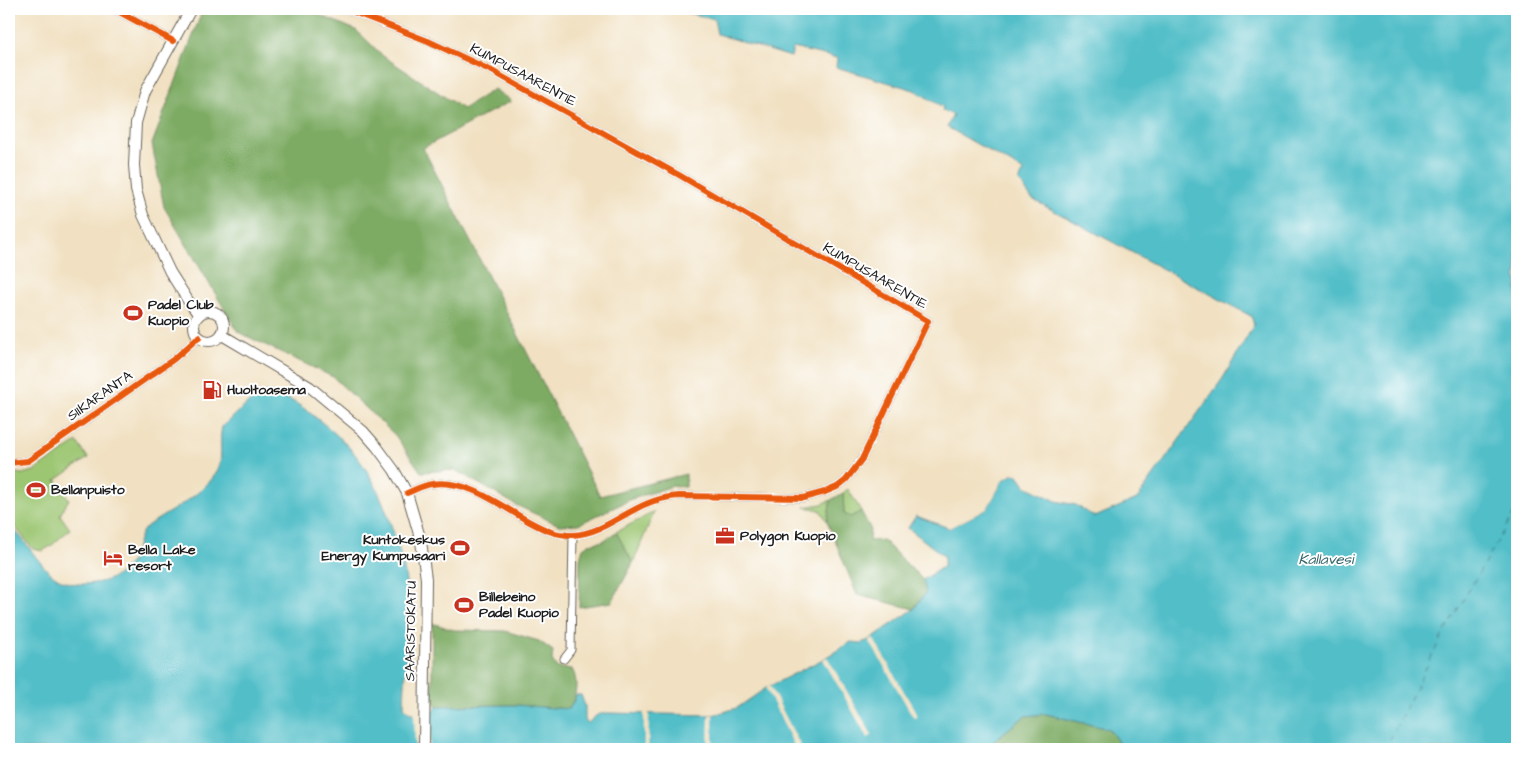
<svg xmlns="http://www.w3.org/2000/svg" width="1526" height="758" font-family="'Architects Daughter',sans-serif">
<style>
.green{fill:#9cc672;stroke:#5c7147}
.forest{fill:#7dab64;stroke:#4c6440}
.water{fill:#51bec8;stroke:#366d72}
.pier{fill:#f1e1c2}
.lines{fill:none;stroke-linecap:round;stroke-linejoin:round}
.ferry{stroke:#346569;stroke-width:1;stroke-dasharray:6 5;stroke-linecap:butt}
.street-casing{stroke:#676156;stroke-width:9}
.secondary-casing{stroke:#676156;stroke-width:12}
.street{stroke:#fff;stroke-width:7}
.secondary{stroke:#fff;stroke-width:10}
.cycleway-casing{stroke:#fff;stroke-width:9}
.cycleway{stroke:#e8590c;stroke-width:6}
.labels{text-anchor:middle;dominant-baseline:central;stroke-width:4;stroke-linejoin:round;paint-order:stroke}
.street-label{font-size:14px;fill:#1c1c1c;stroke:#fff}
.poi-label{font-size:14px;font-weight:bold;fill:#1c1c1c;stroke:#fff;text-anchor:start}
.water-label{font-size:15px;font-style:italic;fill:#346569;stroke:#fff}
</style>
<rect width="100%" height="100%" fill="#fff"/>
<filter id="ink" filterUnits="userSpaceOnUse"><feTurbulence type="fractalNoise" baseFrequency=".02" numOctaves="2"/><feDisplacementMap in="SourceGraphic" scale="10" xChannelSelector="R" yChannelSelector="G"/><feConvolveMatrix kernelMatrix="1 2 1 2 8 2 1 2 1" color-interpolation-filters="sRGB"/></filter>
<filter id="wash" filterUnits="userSpaceOnUse"><feTurbulence type="fractalNoise" baseFrequency=".0096" numOctaves="4" result="noise"/><feDisplacementMap in="SourceGraphic" scale="20" xChannelSelector="R" yChannelSelector="G"/><feGaussianBlur stdDeviation="1.12" result="paint"/><feColorMatrix in="noise" values="0 0 0 0 0 0 0 0 0 0 0 0 0 0 0 0 0 1.4 0 .05"/><feComposite in="paint" operator="in"/></filter>
<g filter="url(#wash)">
<rect width="100%" height="100%" fill="#f1e1c2"/>
<!-- green -->
<g class="green">
<polygon points="77,442 88,458 56,480 69,499 60,515 70,529 51,546 42,551 33,549 12,523 9,522 9,472 22,474 34,471"/>
<polygon points="848,489 861,511 851,517 844,514 843,493"/>
<polygon points="831,500 827,521 820,510 805,507 822,504"/>
<polygon points="654,512 633,563 616,532"/>
</g>
<!-- forest -->
<g class="forest">
<polygon points="203,9 305,9 356,30 383,56 463,109 494,89 511,101 423,148 600,496 686,474 686,487 673,486 634,498 579,524 559,525 516,505 455,470 421,472 395,435 333,377 238,332 164,207 152,144"/>
<polygon points="843,493 844,514 851,517 861,511 870,528 869,541 883,540 923,580 926,592 914,609 857,595 827,521 831,500"/>
<polygon points="616,532 633,563 612,602 579,607 580,558 583,548 589,544 603,541"/>
<path d="M432,623L454,630L505,631L539,641L553,651L552,660L557,668L572,669C579,681 576,698 569,709L514,705L442,706L437,707L432,702Z"/>
<polygon points="1046,714 1109,729 1123,749 996,749 994,740 1025,716"/>
</g>
<!-- water -->
<path class="water" d="M671,9H1517V749H1123L1109,729L1046,714L1025,716L994,740L996,749H9V525C38,550 45,592 94,583C105,582 117,577 125,569C140,555 134,539 147,526C168,512 215,489 220,463C222,451 219,439 222,427L257,395C262,394 267,392 272,393C287,396 303,407 315,417C360,451 377,480 394,534C401,554 407,576 407,597C409,633 405,671 404,707L410,713L432,712L437,707L442,706L514,705L569,709L573,703L576,695H581L585,706V720L588,723L597,715L606,713L713,715L737,708L766,688L823,659L851,642L861,643L869,640L914,609L926,592L923,580L944,566V556L908,528L916,516L949,528L987,509L1003,480L1014,474L1018,475L1026,486L1056,501L1076,505L1095,517L1137,499L1223,378L1254,325L1251,316L1032,199L1019,181L1024,171L947,127L953,115L942,110L943,107L914,90L836,67L837,58L793,48L791,57L717,34L714,19Z"/>
<!-- pier -->
<g class="pier">
<polygon points="1001,479 1003,480 987,509 949,528 947,525 948,526 985,507"/>
<polygon points="873,638 918,716 914,718 869,640"/>
<polygon points="827,657 872,735 868,738 823,659"/>
<polygon points="770,686 802,749 796,749 766,688"/>
<polygon points="414,710 429,710 430,749 415,749"/>
<polygon points="644,713 649,713 648,749 644,749"/>
<polygon points="709,715 713,715 713,749 708,749"/>
</g>
<g class="lines">
<!-- ferry -->
<polyline class="ferry" points="1385,749 1440,640 1517,508"/>
</g>
</g>
<g filter="url(#ink)">
<g class="lines">
<!-- street casing -->
<g class="street-casing">
<g id="street">
<polyline points="114,9 173,41"/>
<path d="M346,9L428,41L492,71L679,175L928,321L862,459L846,480L837,487L825,492L803,498L679,496C667,497 657,499 646,504C622,514 600,534 573,535C557,536 543,529 530,522C501,506 466,478 432,484C423,485 415,490 407,493"/>
<polyline points="9,463 28,461 174,359 199,337"/>
<polyline points="564,659 571,650 573,535"/>
</g>
</g>
<!-- secondary casing -->
<g class="secondary-casing">
<g id="secondary">
<polyline points="191,9 145,91 136,123 134,165 136,190 143,215 170,272 189,302 199,315"/>
<circle cx="209" cy="326" r="15"/>
<polyline points="222,335 310,387 363,431 377,447 394,470 407,493 421,541 426,579 424,749"/>
</g>
</g>
<!-- street -->
<use href="#street" class="street"/>
<!-- secondary -->
<use href="#secondary" class="secondary"/>
<!-- cycleway casing -->
<g class="cycleway-casing">
<g id="cycleway">
<polyline points="114,9 173,41"/>
<path d="M346,9L428,41L492,71L679,175L928,321L862,459L846,480L837,487L825,492L803,498L679,496C667,497 657,499 646,504C622,514 600,534 573,535C557,536 543,529 530,522C501,506 466,478 432,484C423,485 415,490 407,493"/>
<polyline points="9,463 28,461 174,359 199,337"/>
</g>
</g>
<!-- cycleway -->
<use href="#cycleway" class="cycleway"/>
</g>
</g>
<!-- icons -->
<defs>
<g id="stadium-bare" transform="scale(1.5)"><path d="M0-5a6.5 5 0 1 0 0 10a6.5 5 0 1 0 0-10ZM-3.5-1.8h7v3.6h-7Z" fill="#c8321e" stroke="#fff" stroke-width="2.5" paint-order="stroke"/></g>
<g id="fuel-bare" transform="scale(1.5)"><path d="M-5.5-6h7V0h2V4h1.3V-2.5L3-4.5l.8-.8L6-3V5H2.5V1h-1V6h-7ZM-4.2-4.7v3.2H.2V-4.7Z" fill="#c8321e" stroke="#fff" stroke-width="2.5" paint-order="stroke"/></g>
<g id="office-bare" transform="scale(1.5)"><path d="M-6-3h4V-5.5h4V-3h4V5H-6ZM-1-4.5V-3h2v-1.5ZM-6 0V1H6V0Z" fill="#c8321e" stroke="#fff" stroke-width="2.5" paint-order="stroke"/></g>
<g id="hotel-bare" transform="scale(1.5)"><path d="M-6-4.5h1.5V1H6V5H4.5V3h-9V5H-6ZM-4 0a1.8 1.8 0 1 1 3.6 0ZM.5 0V-2.5h3Q6-2.5 6 0Z" fill="#c8321e" stroke="#fff" stroke-width="2.5" paint-order="stroke"/></g>
</defs>
<g fill-rule="evenodd">
<use href="#stadium-bare" x="133" y="313"/>
<use href="#fuel-bare" x="212" y="390"/>
<use href="#stadium-bare" x="36" y="490"/>
<use href="#office-bare" x="725" y="536"/>
<use href="#stadium-bare" x="460" y="548"/>
<use href="#hotel-bare" x="113" y="558"/>
<use href="#stadium-bare" x="464" y="605"/>
</g>
<g class="labels">
<!-- street labels -->
<g class="street-label">
<text transform="translate(523 75) rotate(28)">KUMPUSAARENTIE</text>
<text transform="translate(875 276) rotate(30)">KUMPUSAARENTIE</text>
<text transform="translate(100 396) rotate(-35)">SIIKARANTA</text>
<text transform="translate(411 631) rotate(-89)">SAARISTOKATU</text>
</g>
<!-- poi labels -->
<g class="poi-label">
<text x="148" y="305">Padel Club<tspan x="148" dy="16">Kuopio</tspan></text>
<text x="227" y="390">Huoltoasema</text>
<text x="51" y="490">Bellanpuisto</text>
<text x="740" y="536">Polygon Kuopio</text>
<text x="445" y="540" text-anchor="end">Kuntokeskus<tspan x="445" dy="16">Energy Kumpusaari</tspan></text>
<text x="128" y="550">Bella Lake<tspan x="128" dy="16">resort</tspan></text>
<text x="479" y="597">Billebeino<tspan x="479" dy="16">Padel Kuopio</tspan></text>
</g>
<!-- water labels -->
<g class="water-label">
<text x="1326" y="559">Kallavesi</text>
</g>
</g>
<!-- margin -->
<rect width="1526" height="758" fill="none" stroke="#fff" stroke-width="30"/>
</svg>
